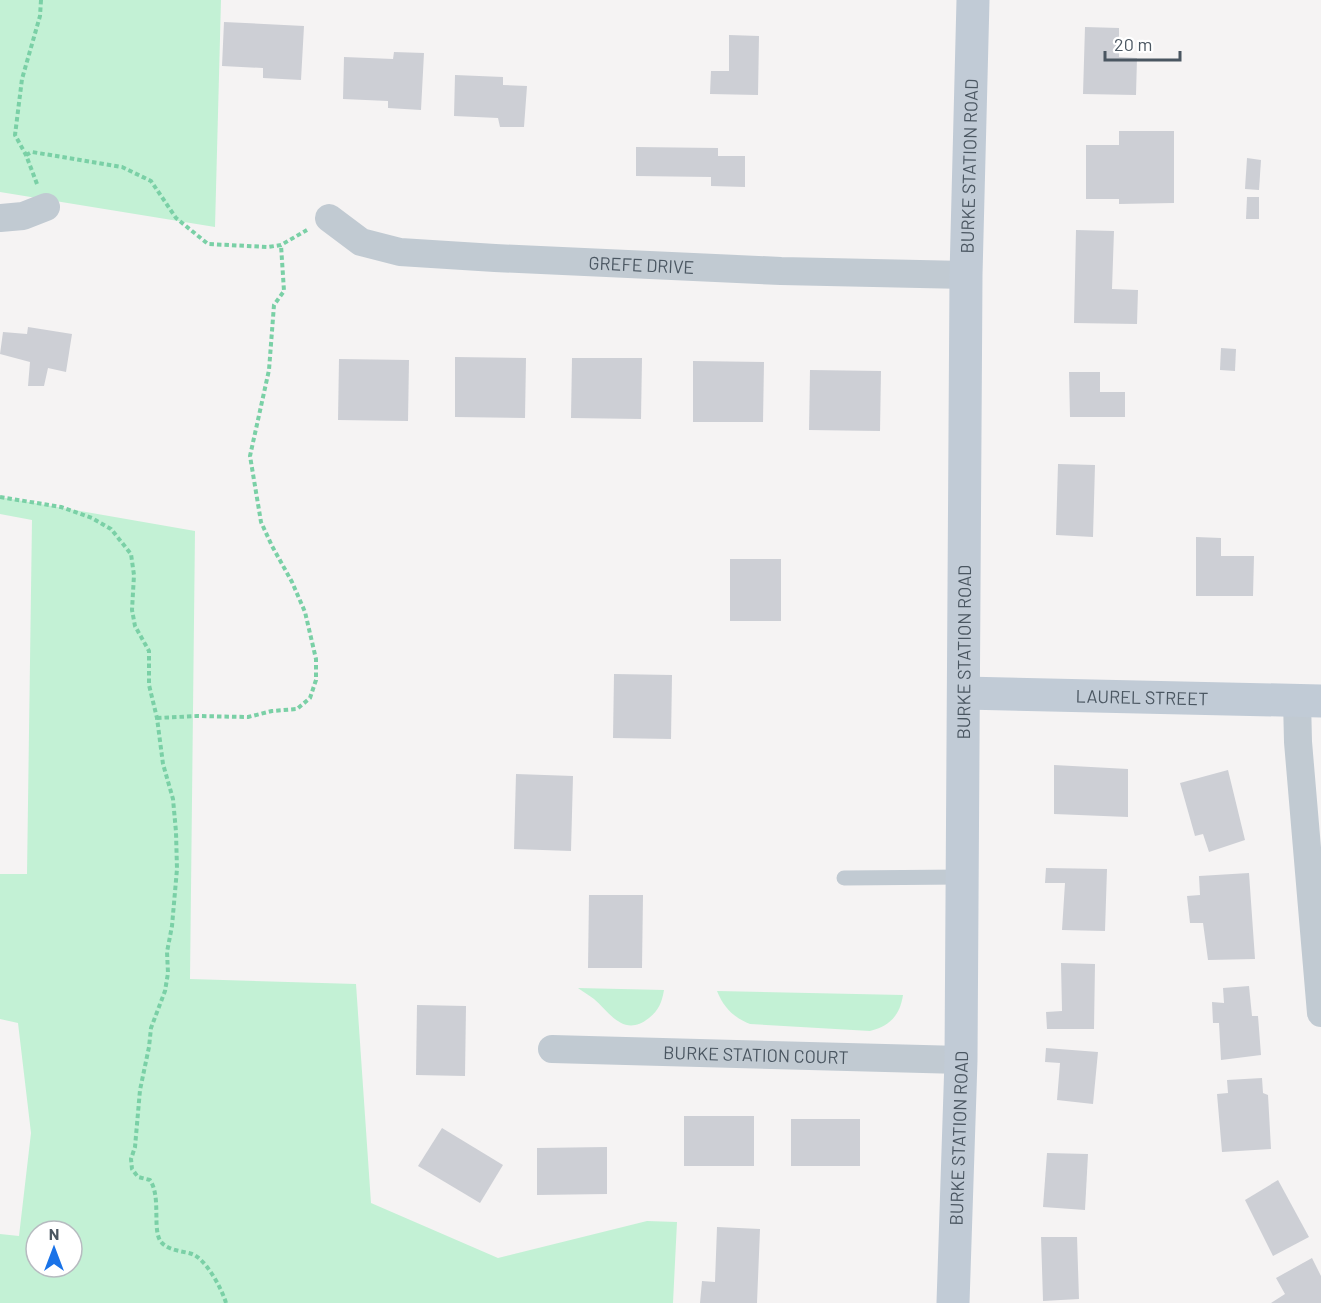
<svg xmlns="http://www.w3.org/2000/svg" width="1321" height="1303" font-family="Barlow,sans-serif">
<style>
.green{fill:#c3f1d5;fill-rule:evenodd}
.building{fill:#cdcfd5}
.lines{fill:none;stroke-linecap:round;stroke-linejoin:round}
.path{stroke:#7ad0a6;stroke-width:4;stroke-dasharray:4.5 3;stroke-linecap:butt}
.lane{stroke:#c1cad2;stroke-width:15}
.street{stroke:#c1cad2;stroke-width:28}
.secondary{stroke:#c1cbd6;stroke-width:33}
.labels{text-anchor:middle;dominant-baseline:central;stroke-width:4.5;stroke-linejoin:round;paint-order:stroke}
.street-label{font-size:18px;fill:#4a5661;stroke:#fff}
</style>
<rect width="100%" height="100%" fill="#f5f3f3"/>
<!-- green -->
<g class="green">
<polygon points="0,0 221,0 215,227 0,192"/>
<path d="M0,497L195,531L190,979L356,984L371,1203L498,1258L647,1221L677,1222L673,1303H0V1234L19,1236L31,1133L18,1023L0,1019V874H27L32,520L0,514ZM36,1231H72V1267H36Z"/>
<path d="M578,988L664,990C662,1002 659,1010 649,1018C624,1038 610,1013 594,999C589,995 583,992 578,988Z"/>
<path d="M717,991L903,995C900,1015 890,1026 870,1031L750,1024C733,1017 724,1008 717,991Z"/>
</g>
<!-- building -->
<g class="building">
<polygon points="224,22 304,26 301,80 263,78 263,68 222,66"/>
<polygon points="1085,27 1119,28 1119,57 1137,58 1136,95 1083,94"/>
<polygon points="729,35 759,36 758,95 710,94 711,71 729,71"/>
<polygon points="394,52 424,53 421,110 388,108 388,101 343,99 344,57 393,59"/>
<polygon points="455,75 503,77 503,85 527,86 524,127 500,127 498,118 454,116"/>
<polygon points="1119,131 1174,131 1174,203 1119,204 1119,199 1086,199 1086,145 1119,145"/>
<polygon points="636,147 718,148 718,156 745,156 745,187 711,186 711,177 636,176"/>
<polygon points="1247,158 1261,160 1259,190 1245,189"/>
<polygon points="1247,197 1259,197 1259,219 1246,219"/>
<polygon points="1076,230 1114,231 1112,289 1138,290 1137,324 1074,323"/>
<polygon points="28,327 72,334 66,372 48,368 44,386 28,386 30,362 0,354 3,332 27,334"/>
<polygon points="1221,348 1236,349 1235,371 1220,370"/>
<polygon points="455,357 526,358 525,418 455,417"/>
<polygon points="572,358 642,358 641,419 571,418"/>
<polygon points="339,359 409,360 408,421 338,420"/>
<polygon points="693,361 764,362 763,422 693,422"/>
<polygon points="810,370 881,371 880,431 809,430"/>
<polygon points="1069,372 1100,372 1100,392 1125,392 1125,417 1070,417"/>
<polygon points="1058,464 1095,465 1093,537 1056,535"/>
<polygon points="1196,537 1221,538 1221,556 1254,556 1253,596 1196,596"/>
<rect x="730" y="559" width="51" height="62"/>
<polygon points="614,674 672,675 671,739 613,738"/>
<polygon points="1054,765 1128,769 1128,817 1054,814"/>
<polygon points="1228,770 1245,840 1209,852 1203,834 1195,836 1180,783"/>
<polygon points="516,774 573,776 571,851 514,849"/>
<polygon points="1046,868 1107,869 1105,931 1062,930 1065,883 1045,883"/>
<polygon points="1249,873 1255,959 1208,960 1203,923 1190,923 1187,896 1200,895 1199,876"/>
<polygon points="589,895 643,895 642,968 588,968"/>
<polygon points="1061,963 1095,964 1094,1029 1047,1029 1046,1012 1062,1011"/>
<polygon points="1249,986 1252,1016 1258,1016 1261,1055 1221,1060 1219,1023 1213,1023 1212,1002 1224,1003 1223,988"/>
<polygon points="417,1005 466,1006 465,1076 416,1075"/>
<polygon points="1046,1048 1098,1052 1093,1104 1057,1100 1060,1063 1045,1062"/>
<polygon points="1262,1078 1263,1093 1268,1095 1271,1149 1222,1152 1217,1094 1228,1093 1227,1080"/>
<rect x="684" y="1116" width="70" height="50"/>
<rect x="791" y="1119" width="69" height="47"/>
<polygon points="442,1128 503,1165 480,1203 418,1166"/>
<polygon points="607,1147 607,1194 537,1195 537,1148"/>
<polygon points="1047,1153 1088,1154 1085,1210 1043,1207"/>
<polygon points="1278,1180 1309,1237 1273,1256 1245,1200"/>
<polygon points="717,1227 760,1229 757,1303 700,1303 702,1281 715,1282"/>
<polygon points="1041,1237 1077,1237 1079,1299 1043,1301"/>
<polygon points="1312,1258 1321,1276 1321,1303 1271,1303 1285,1294 1276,1278"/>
</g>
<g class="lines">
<!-- path -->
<g class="path">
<polyline points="26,155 32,152 122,167 151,181 176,218 208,244 268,247 281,245 307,230"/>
<polyline points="37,184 26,155 15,135 22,79 40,16 41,0"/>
<path d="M0,497L61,507L92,518L111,529L131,554L134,575L132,610L135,626L149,651V685L157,718L163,764L173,799L176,832L177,869L172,926L167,952L168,973L165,991L151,1028L149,1047L140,1090L135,1147L131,1159L132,1169L138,1177L150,1180C162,1198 151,1232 162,1243C170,1251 183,1251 192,1254C206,1259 222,1289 226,1303"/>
<polyline points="157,718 197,716 248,717 272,711 297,709 310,698 316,680 316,659 305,612 292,582 272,546 261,522 250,456 269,370 274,305 284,291 281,245"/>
</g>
<!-- lane -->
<polyline class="lane" points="844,878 962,877"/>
<!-- street -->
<g class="street">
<polyline points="0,218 23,216 46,207"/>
<path id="s1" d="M329,218L361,242L400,252L495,258L781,271L966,275"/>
<polyline points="1297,700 1298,742 1321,1013"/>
<path id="s2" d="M552,1049L961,1060"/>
</g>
<!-- secondary -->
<g class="secondary">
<path id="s3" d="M964,693L1321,701"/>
<path id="s4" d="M953,1303L961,1060L966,275L973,0"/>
</g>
</g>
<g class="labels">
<!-- street labels -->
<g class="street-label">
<text stroke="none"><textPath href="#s4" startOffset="1137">BURKE STATION ROAD</textPath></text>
<text stroke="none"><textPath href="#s1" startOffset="322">GREFE DRIVE</textPath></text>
<text stroke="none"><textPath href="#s4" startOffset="651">BURKE STATION ROAD</textPath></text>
<text stroke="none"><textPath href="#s3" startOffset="178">LAUREL STREET</textPath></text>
<text stroke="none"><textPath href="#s2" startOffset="204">BURKE STATION COURT</textPath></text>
<text stroke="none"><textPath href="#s4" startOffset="165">BURKE STATION ROAD</textPath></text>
</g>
</g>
<!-- north arrow -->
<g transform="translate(54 1249)"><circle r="28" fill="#ffffff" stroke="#b7bbc0" stroke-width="1.5"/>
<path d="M0-4.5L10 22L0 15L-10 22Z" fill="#1a73e8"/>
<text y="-9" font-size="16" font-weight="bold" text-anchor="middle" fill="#4a5661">N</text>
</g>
<!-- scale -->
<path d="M1105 51v9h75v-9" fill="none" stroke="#4a5661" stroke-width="3"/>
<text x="1114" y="51" font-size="18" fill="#4a5661" stroke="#ffffff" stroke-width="4.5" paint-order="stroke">20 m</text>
</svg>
